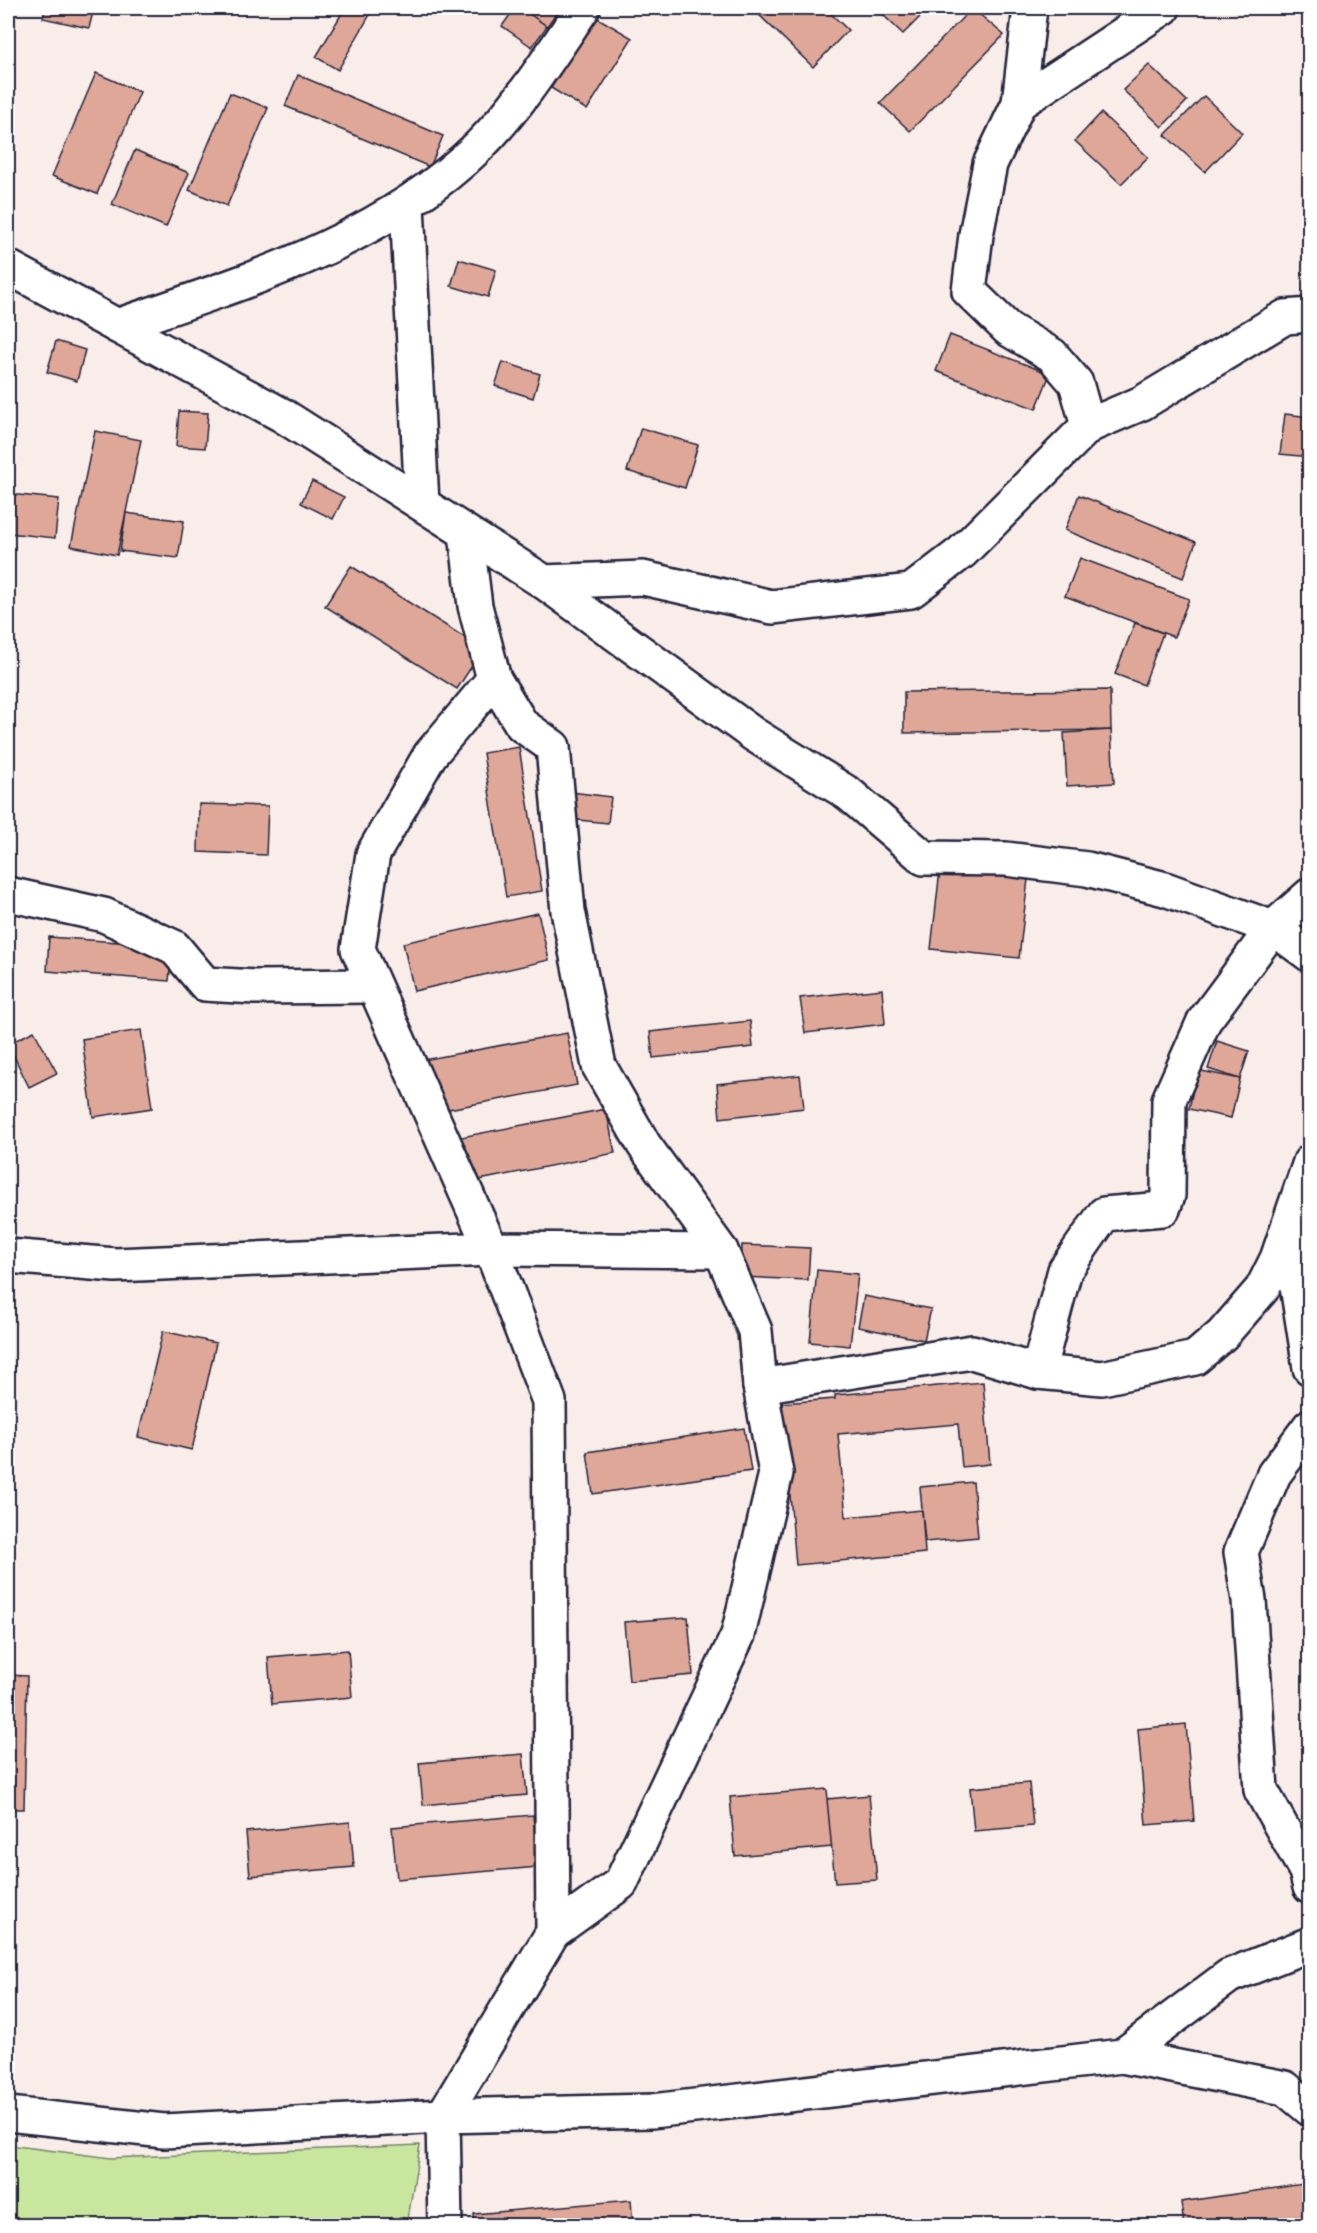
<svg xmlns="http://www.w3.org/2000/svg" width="1317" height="2233" font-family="Mali,sans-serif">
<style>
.green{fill:#c8e69e;stroke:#75846c;stroke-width:1.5}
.building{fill:#dfa798;stroke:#22223b;stroke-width:1.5}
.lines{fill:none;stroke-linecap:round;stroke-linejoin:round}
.minor-casing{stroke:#22223b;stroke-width:38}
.minor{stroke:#fff;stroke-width:33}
</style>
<rect width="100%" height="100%" fill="#f9edea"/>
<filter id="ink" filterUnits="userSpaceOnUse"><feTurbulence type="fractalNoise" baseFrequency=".0167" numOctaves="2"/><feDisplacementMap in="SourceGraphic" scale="12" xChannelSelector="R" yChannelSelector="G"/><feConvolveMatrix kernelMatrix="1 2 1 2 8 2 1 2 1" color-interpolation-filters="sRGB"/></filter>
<g filter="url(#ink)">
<!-- green -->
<polygon class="green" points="8,2145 111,2158 420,2145 407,2225 8,2226"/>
<!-- building -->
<g class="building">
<polygon points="45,8 94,8 89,28 43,18"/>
<polygon points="345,8 365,8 372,11 338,70 316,57"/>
<polygon points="515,8 521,8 547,26 532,47 502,26"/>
<polygon points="521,8 560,8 547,26"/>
<polygon points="752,8 825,8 848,30 813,67"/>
<polygon points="885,8 929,8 903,34 880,12"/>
<polygon points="972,8 1004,35 910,131 880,103"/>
<polygon points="596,17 632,38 587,110 551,88"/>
<polygon points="1149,65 1187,101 1162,127 1123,90"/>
<polygon points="96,73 140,92 97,194 52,176"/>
<polygon points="298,75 443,136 430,167 285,106"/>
<polygon points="230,93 268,108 227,206 189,190"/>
<polygon points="1204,96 1242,133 1205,172 1165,135"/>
<polygon points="1101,113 1148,157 1121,184 1075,141"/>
<polygon points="135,150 189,173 166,227 112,204"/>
<polygon points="459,259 496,270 488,297 451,286"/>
<polygon points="950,335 1050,374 1036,409 936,371"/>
<polygon points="56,341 85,350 77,381 47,372"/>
<polygon points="503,362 540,374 533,398 495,386"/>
<polygon points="179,411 208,413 205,448 176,446"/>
<polygon points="1285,414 1310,417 1310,457 1280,454"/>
<polygon points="641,428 698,445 685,488 627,471"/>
<polygon points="95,431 141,440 117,555 71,546"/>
<polygon points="312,481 344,497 333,519 301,503"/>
<polygon points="8,494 59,499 55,538 8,533"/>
<polygon points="1079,495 1196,542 1183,578 1065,530"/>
<polygon points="126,513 184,521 178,558 120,551"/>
<polygon points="1080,558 1189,599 1174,637 1065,596"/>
<polygon points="351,566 483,649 457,689 325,606"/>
<polygon points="1135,623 1163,633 1144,685 1115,674"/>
<polygon points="1110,690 1111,730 904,733 904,692"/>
<polygon points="1111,730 1114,783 1067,786 1064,733"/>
<polygon points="519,747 542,891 506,897 483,753"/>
<polygon points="571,792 611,797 608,823 568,819"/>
<polygon points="199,804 268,806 266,855 198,852"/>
<polygon points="940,870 1028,879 1019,958 931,949"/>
<polygon points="538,913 549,960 414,991 403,943"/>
<polygon points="49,937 172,946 169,981 47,971"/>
<polygon points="882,989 885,1024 805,1033 800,998"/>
<polygon points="750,1021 753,1047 653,1058 650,1032"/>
<polygon points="141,1030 152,1108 93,1117 82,1039"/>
<polygon points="34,1031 57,1073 29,1087 8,1044"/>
<polygon points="567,1033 577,1085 432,1112 423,1060"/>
<polygon points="1217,1041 1249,1051 1240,1079 1208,1069"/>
<polygon points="1197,1070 1240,1079 1231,1118 1189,1109"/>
<polygon points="800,1075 804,1108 720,1118 717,1084"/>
<polygon points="606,1109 615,1153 469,1182 461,1137"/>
<polygon points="742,1245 810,1248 808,1280 741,1277"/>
<polygon points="817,1270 858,1274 850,1346 810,1342"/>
<polygon points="864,1296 931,1309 924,1340 858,1327"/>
<polygon points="163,1331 216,1343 192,1450 138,1437"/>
<polygon points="983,1382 990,1464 962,1467 958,1424 838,1434 846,1517 922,1510 925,1553 796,1565 782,1403 835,1399 835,1395"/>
<polygon points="744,1428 751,1471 593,1494 587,1452"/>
<polygon points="973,1482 978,1537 925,1542 920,1487"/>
<polygon points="688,1617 693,1675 629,1681 624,1622"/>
<polygon points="348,1650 352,1697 272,1704 268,1657"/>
<polygon points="8,1675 27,1676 24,1809 8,1809"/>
<polygon points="1186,1724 1194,1821 1146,1825 1138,1729"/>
<polygon points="523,1754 527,1795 423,1805 419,1763"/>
<polygon points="1029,1783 1033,1826 974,1831 970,1788"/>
<polygon points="827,1789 832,1847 735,1856 730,1797"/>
<polygon points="869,1795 877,1880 835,1883 827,1799"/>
<polygon points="533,1815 538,1867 397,1879 392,1827"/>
<polygon points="350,1822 354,1867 250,1876 246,1832"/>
<polygon points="1310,2183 1310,2226 1184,2226 1181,2202"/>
<polygon points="631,2200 633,2226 475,2226 474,2214"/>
</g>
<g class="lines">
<!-- minor casing -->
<g class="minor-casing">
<g id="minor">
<polyline points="1019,103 1030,8"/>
<polyline points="407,205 422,504"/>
<polyline points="8,267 282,415 544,582 753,734 849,794 924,858 1006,859 1087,869 1165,889 1273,928 1310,955"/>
<path d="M117,326C244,282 381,242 479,146C520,105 551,55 583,8"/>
<polyline points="1088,426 1142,403 1285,317 1310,315"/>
<polyline points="466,534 475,606 494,679 522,725 553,747 568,911 599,1066 644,1145 721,1251 755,1331 760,1386 776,1473 738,1635 621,1883 553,1932"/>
<polyline points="544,582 643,578 772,607 911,591 962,552 1088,426 1076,383 1052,355 1008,329 969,291 976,235 990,164 1019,103 1163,8"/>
<polyline points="8,894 104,915 174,947 205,984 255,987 374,986"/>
<polyline points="1288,1229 1310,1368"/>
<polyline points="8,1256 115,1265 491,1249 721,1251"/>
<polyline points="1038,1372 1065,1270 1104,1214 1163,1209 1168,1195 1169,1100 1204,1021 1273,928 1310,895"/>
<polyline points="760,1386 972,1352 1038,1372 1102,1378 1195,1358 1222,1335 1262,1289 1277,1259 1310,1162"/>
<polyline points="1310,1426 1274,1474 1241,1552 1249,1600 1261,1790 1306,1871 1310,1887"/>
<polyline points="1122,2056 1229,1976 1310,1944"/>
<polyline points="8,2114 164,2131 443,2116 652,2111 1122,2056 1285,2088 1310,2109"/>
<polyline points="445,2226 443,2116 553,1932 549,1401 491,1249 358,949 373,854 430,755 494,679"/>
</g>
</g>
<!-- minor -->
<use href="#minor" class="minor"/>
</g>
</g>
<!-- margin -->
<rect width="1317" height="2233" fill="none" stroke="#fff" stroke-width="30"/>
<rect x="15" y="15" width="1287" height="2203" fill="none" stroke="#22223b" stroke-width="2" filter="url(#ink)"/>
</svg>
